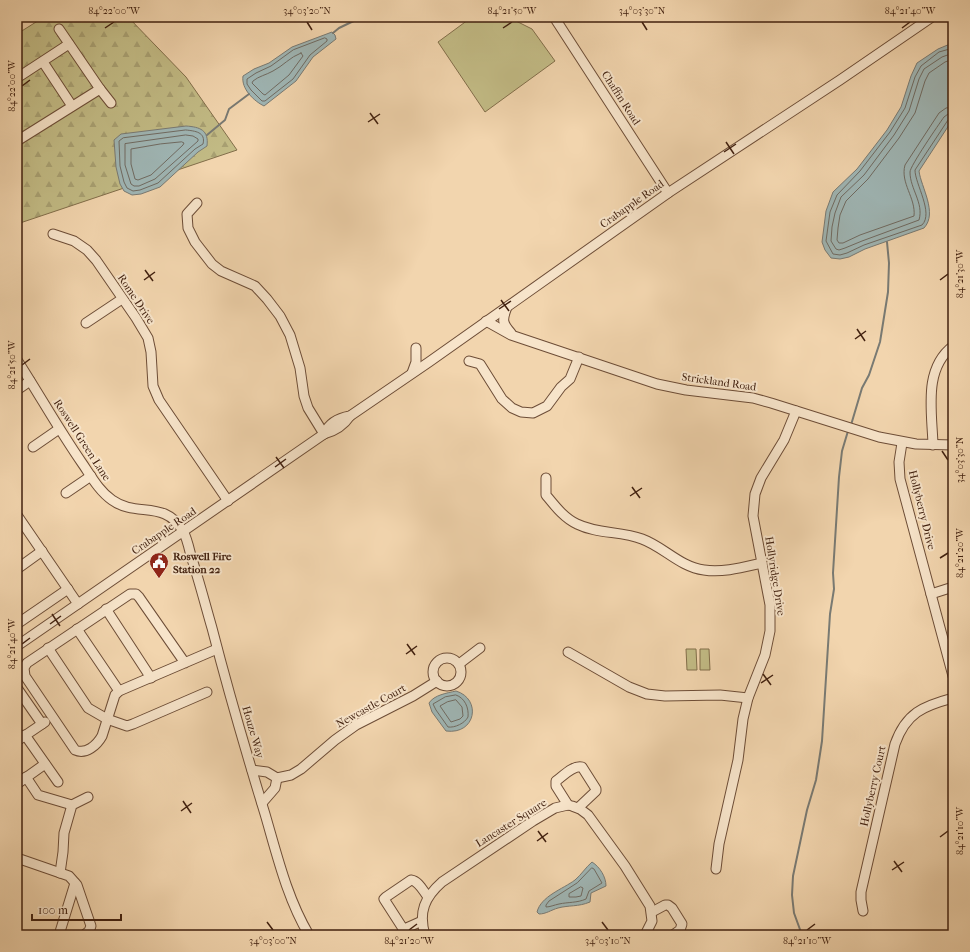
<svg xmlns="http://www.w3.org/2000/svg" width="970" height="952" font-family="'IM FELL French Canon',serif">
<style>
.forest{fill:url(#forest-firs);stroke:#826e4a}
.pitch{fill:#c2bb85;stroke:#826e4a}
.water{fill:#9fb6b5;stroke:#797a73}
.lines{fill:none;stroke-linecap:round;stroke-linejoin:round}
.shore{stroke:#706b62;stroke-width:1}
.stream{stroke:#797a73;stroke-width:2}
.minor-casing{stroke:#6d4d37;stroke-width:11}
.minor{stroke:#f7e4ca;stroke-width:9}
.ticks{fill:none;stroke:#41200f;stroke-width:1.5}
.labels{text-anchor:middle;dominant-baseline:central;stroke-width:4;stroke-linejoin:round;paint-order:stroke}
.street-label{font-size:11px;fill:#41200f;stroke:#f7e4ca}
.poi-label{font-size:11px;font-weight:bold;fill:#41200f;stroke:#f7e4ca;text-anchor:start}
.neatline{fill:none;stroke:#41200f;stroke-width:1.5}
.ticks-label{font-size:10px;text-anchor:middle;fill:#41200f}
</style>
<defs>
<pattern id="forest-firs" width="22" height="20" patternUnits="userSpaceOnUse"><rect width="22" height="20" fill="#c2bb85"/><path d="M5 1l3.5 6h-7zM16 11l3.5 6h-7z" fill="#a8a072"/></pattern>
</defs>
<rect width="100%" height="100%" fill="#f2d5ae"/>
<filter id="stains"><feTurbulence type="fractalNoise" baseFrequency=".005" numOctaves="4"/><feColorMatrix values="0 0 0 0 .2 0 0 0 0 .09 0 0 0 0 .02 0 0 0 .5 -.17"/></filter>
<radialGradient id="worn" r=".72"><stop offset=".6" stop-color="#630" stop-opacity="0"/><stop offset="1" stop-color="#630" stop-opacity=".3"/></radialGradient>
<!-- forest -->
<polygon class="forest" points="44,17 128,17 186,77 237,150 17,224 17,34"/>
<!-- pitch -->
<g class="pitch">
<polygon points="472,17 510,18 532,29 555,61 485,112 438,42"/>
<polygon points="686,649 696,649 697,670 687,670"/>
<polygon points="700,649 709,649 710,670 700,670"/>
</g>
<!-- water -->
<g class="water">
<path d="M332,32L335,35L336,39L313,57L296,81L264,106C254,101 241,89 243,76L254,69L269,63L292,47Z"/>
<path d="M950,44L953,45V119L919,171C921,187 938,213 924,228L865,249L849,257L840,259L831,258L825,250L822,242L826,211L833,192L857,169L887,130L901,107L911,76L917,63L938,49Z"/>
<path d="M186,126C200,127 209,130 207,146L198,152L160,187L141,194L132,195L124,191L120,184L116,167L114,140L121,134Z"/>
<path d="M456,691C482,699 476,735 446,731L432,712L429,703C434,695 447,693 456,691Z"/>
<path d="M592,862C600,867 606,877 606,886L591,893L590,902C578,907 569,905 558,908C551,910 546,914 539,914L537,912C541,896 563,889 575,880C581,875 586,867 592,862Z"/>
</g>
<g class="lines">
<!-- shore -->
<g class="shore">
<polygon points="325,38 327,39 327,41 310,55 293,79 265,101 262,101 251,90 247,84 247,79 256,73 271,66 293,50"/>
<path d="M953,48L939,52L921,66L915,77L905,108L890,132L860,171L837,195L830,212L826,241L833,254L840,255L847,253L864,245L922,225C934,213 915,184 915,170L948,120L953,118"/>
<path d="M301,53L303,56L289,75L265,95L263,94L252,83L253,81C259,76 266,75 273,71C283,66 290,57 301,53Z"/>
<path d="M953,53L942,57L924,69L919,79L909,111L894,135L864,175L841,197L835,213L832,227L831,241L836,249L839,250L845,248L862,241L919,220C924,203 910,189 910,172C910,166 939,124 944,117L948,114L953,113"/>
<path d="M953,59L945,62L929,73L925,81L915,113L899,138L868,179L846,201L840,215L838,228L837,240L839,243H843L860,235L914,216C916,198 900,183 905,165L939,113L946,108L953,107"/>
<path d="M186,130C195,131 206,132 203,144L195,149L158,183L140,190L133,191L127,188L124,182L120,166L119,141L123,138Z"/>
<polygon points="186,135 193,136 198,139 198,141 155,179 139,186 134,186 131,184 125,165 125,144"/>
<polygon points="182,142 184,143 183,145 151,175 138,180 135,179 131,164 131,149 160,144"/>
<path d="M456,695C465,698 469,708 468,717C465,723 455,728 448,727L436,710L433,704L445,697Z"/>
<polygon points="456,700 462,707 463,716 460,719 451,722 440,706 447,702"/>
<path d="M592,868L594,869L602,883L589,891L586,899C577,903 568,902 559,904C554,905 550,907 546,907V905L549,901L577,883Z"/>
<polygon points="581,887 583,888 581,896 576,897 569,897 569,894"/>
</g>
<!-- stream -->
<g class="stream">
<polyline points="333,33 339,28 362,17"/>
<polyline points="207,135 225,120 229,109 249,94"/>
<polyline points="851,425 862,388 869,375 880,342 888,292 889,263 887,242"/>
<polyline points="802,935 794,913 792,895 793,876 807,810 816,780 822,741 830,614 834,589 833,573 839,477 842,451 848,431"/>
</g>
<!-- minor casing -->
<g class="minor-casing">
<g id="minor">
<polyline points="554,17 668,193"/>
<polyline points="59,29 100,89 111,103"/>
<polyline points="43,62 72,106"/>
<polyline points="17,78 69,44"/>
<polyline points="17,141 100,89"/>
<polyline points="197,203 187,214 188,228 195,242 212,264 221,271 255,286 267,299 280,316 290,335 300,368 304,396 308,408 324,434"/>
<polyline points="53,234 74,241 87,250 96,260 136,318 148,338 151,352 153,386 159,400 228,501"/>
<path d="M507,307C502,320 502,323 511,333"/>
<polyline points="486,321 511,335 657,384 686,390 753,398 771,403 879,437 916,444 953,445"/>
<polyline points="86,323 122,299"/>
<path d="M17,360C39,394 59,430 82,463C91,476 99,491 112,500C137,518 164,499 183,531C187,538 189,548 191,556C199,580 205,604 212,628C228,690 246,752 265,814C277,855 287,898 309,935"/>
<polyline points="469,361 480,364 502,399 512,408 521,412 533,413 547,406 561,387 570,379 579,357"/>
<polyline points="412,373 416,362 416,348"/>
<polyline points="17,390 30,381"/>
<path d="M324,434C329,423 338,418 350,416L429,362L668,193L840,80L932,17"/>
<polyline points="902,443 899,462 900,479 953,676"/>
<path d="M933,445C932,411 923,369 953,346"/>
<polyline points="33,447 59,429"/>
<path d="M546,478V495C555,506 564,518 577,524C597,534 621,531 642,539C664,547 680,567 704,570C723,573 744,567 762,563"/>
<polyline points="66,493 91,476"/>
<polyline points="17,515 78,604"/>
<polyline points="17,569 42,551"/>
<polyline points="931,594 953,587"/>
<polyline points="106,609 151,678"/>
<polyline points="17,624 68,589"/>
<polyline points="77,629 119,691"/>
<path d="M17,646L324,434C335,431 344,425 350,416"/>
<polyline points="48,648 88,708 107,719 127,726 133,724 207,692"/>
<polyline points="568,652 629,687 647,694 665,696 720,695 748,698"/>
<circle cx="447" cy="672" r="14"/>
<path d="M185,663L139,597L136,594H130L27,663L24,668L25,676L75,750C86,755 97,745 102,736L115,695L119,691L217,649"/>
<polyline points="459,664 480,648"/>
<polyline points="17,688 42,724"/>
<polyline points="25,735 58,782"/>
<polyline points="17,741 45,722"/>
<polyline points="252,770 267,772 277,778 275,788 262,803"/>
<polyline points="26,777 38,795 72,805"/>
<polyline points="277,778 291,775 301,769 335,740 356,725 413,696 437,681"/>
<polyline points="17,784 45,764"/>
<path d="M568,805L556,786V781C563,776 573,765 582,767L596,789V791L578,808"/>
<polyline points="17,858 69,876 77,885 91,926 89,931 84,935"/>
<polyline points="716,869 719,844 738,760 743,719 748,698 765,655 770,631 770,605 753,516 755,494 761,478 784,440 796,411"/>
<polyline points="60,873 63,852 64,833 72,805 88,797"/>
<path d="M863,911L861,900V892L895,744C906,713 923,706 953,698"/>
<polyline points="652,912 665,905 668,905 672,908 682,924 680,930 673,935"/>
<path d="M422,921L404,929L402,927L384,899L386,897L411,880C419,881 423,891 428,897"/>
<polyline points="59,935 75,883"/>
<path d="M425,935C418,912 425,897 442,882L533,821L555,808L568,805L572,806L580,809L588,815L625,866L650,906L652,921L645,935"/>
</g>
</g>
<!-- minor -->
<use href="#minor" class="minor"/>
</g>
<!-- ticks -->
<path class="ticks" d="M307,22L312,30M642,22L647,30M105,28L114,22M503,28L512,22M902,28L910,22M22,86L30,80M370,113L378,124M368,122L380,114M726,142L734,154M724,152L736,144M145,270L153,281M144,280L155,272M940,280L948,274M501,300L509,311M499,309L511,301M857,329L865,341M855,339L866,331M22,365L30,359M942,451L948,460M276,457L284,468M275,467L286,459M632,487L640,498M630,496L642,488M940,558L948,553M52,614L60,626M50,624L61,616M22,644L30,638M407,644L415,655M406,654L417,646M763,674L771,685M761,683L773,675M183,801L191,813M181,811L192,803M538,831L546,842M940,837L948,831M537,841L548,833M894,861L902,872M892,870L904,862M267,922L273,930M602,922L608,930M409,930L417,924M807,930L815,924"/>
<!-- icons -->
<defs>
<g id="civic-pin" transform="scale(1)"><path d="M0 17L-7.5 6A9.5 9.5 0 1 1 7.5 6Z" fill="#8f2418" stroke="#f7e4ca"/><path d="M-.6-6.5H3V-4.5H.6V-3L4-1V1h2V6H-6V1h2V-1L-.6-3ZM-1.2 2.5V6h2.4V2.5Z" fill="#fff"/></g>
</defs>
<g fill-rule="evenodd">
<use href="#civic-pin" x="159" y="562"/>
</g>
<g class="labels">
<!-- street labels -->
<g class="street-label">
<text transform="translate(621 98) rotate(57)">Chaffin Road</text>
<text transform="translate(632 204) rotate(-35)">Crabapple Road</text>
<text transform="translate(136 299) rotate(56)">Rome Drive</text>
<text transform="translate(719 382) rotate(8)">Strickland Road</text>
<text transform="translate(82 440) rotate(57)">Roswell Green Lane</text>
<text transform="translate(922 510) rotate(76)">Hollyberry Drive</text>
<text transform="translate(164 531) rotate(-34)">Crabapple Road</text>
<text transform="translate(775 576) rotate(81)">Hollyridge Drive</text>
<text transform="translate(371 706) rotate(-29)">Newcastle Court</text>
<text transform="translate(253 732) rotate(74)">Houze Way</text>
<text transform="translate(873 786) rotate(-77)">Hollyberry Court</text>
<text transform="translate(511 823) rotate(-32)">Lancaster Square</text>
</g>
<!-- poi labels -->
<g class="poi-label">
<text x="173" y="556">Roswell Fire<tspan x="173" dy="13">Station 22</tspan></text>
</g>
</g>
<!-- margin -->
<rect width="970" height="952" fill="none" stroke="#f2d5ae" stroke-width="44"/>
<!-- scale -->
<path d="M32 914v6h89v-6" fill="none" stroke="#41200f" stroke-width="2"/>
<text x="38" y="914" font-size="12" fill="#41200f" stroke="#f7e4ca" stroke-width="3" paint-order="stroke">100 m</text>
<rect x="22" y="22" width="926" height="908" class="neatline"/>
<g class="ticks-label">
<text x="114" y="14">84°22'00"W</text>
<text x="307" y="14">34°03'20"N</text>
<text x="512" y="14">84°21'50"W</text>
<text x="642" y="14">34°03'30"N</text>
<text x="910" y="14">84°21'40"W</text>
<text transform="translate(11 86) rotate(-90)" y="4">84°22'00"W</text>
<text transform="translate(959 274) rotate(-90)" y="4">84°21'30"W</text>
<text transform="translate(11 365) rotate(-90)" y="4">84°21'50"W</text>
<text transform="translate(959 460) rotate(-90)" y="4">34°03'30"N</text>
<text transform="translate(959 553) rotate(-90)" y="4">84°21'20"W</text>
<text transform="translate(11 644) rotate(-90)" y="4">84°21'40"W</text>
<text transform="translate(959 831) rotate(-90)" y="4">84°21'10"W</text>
<text x="273" y="944">34°03'00"N</text>
<text x="409" y="944">84°21'20"W</text>
<text x="608" y="944">34°03'10"N</text>
<text x="807" y="944">84°21'10"W</text>
</g>
<rect width="100%" height="100%" filter="url(#stains)"/>
<rect width="100%" height="100%" fill="url(#worn)"/>
</svg>
